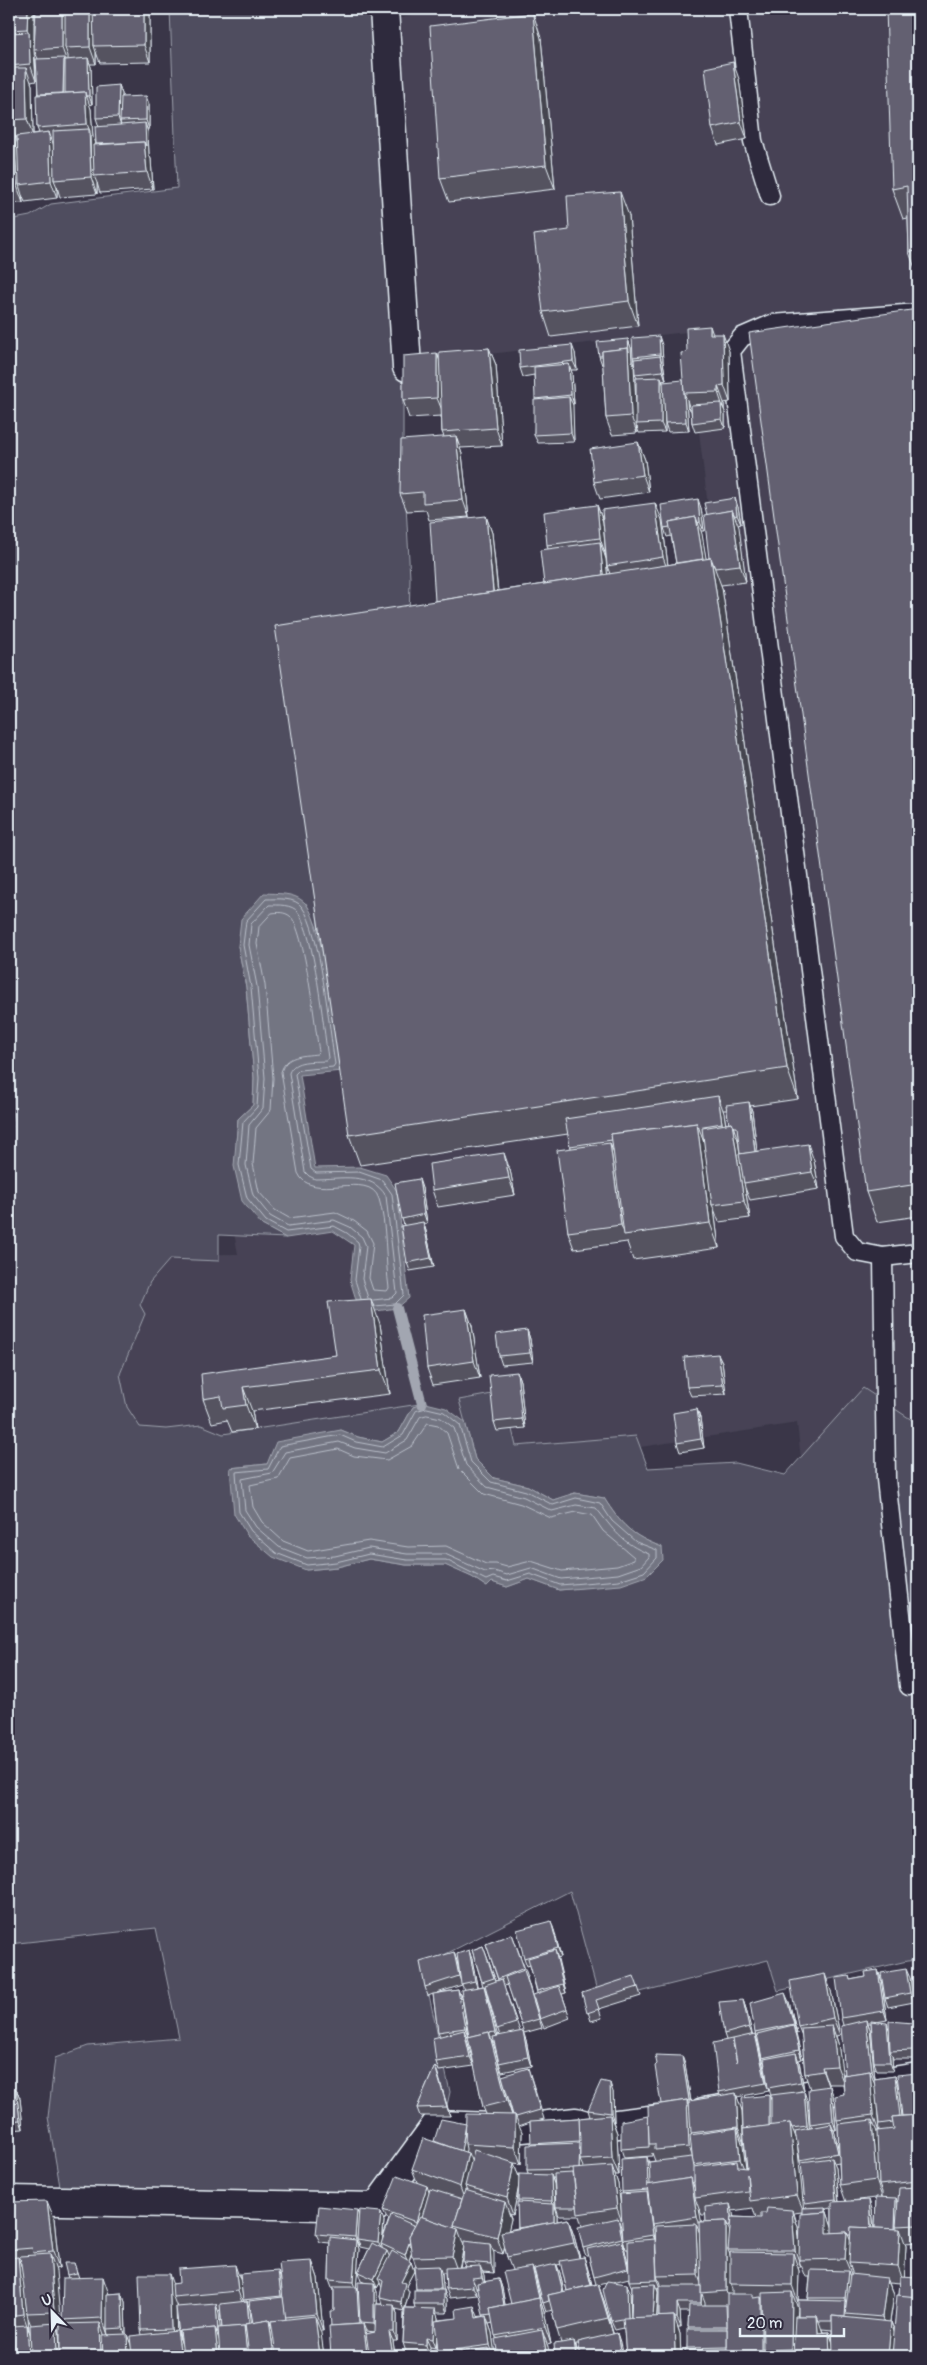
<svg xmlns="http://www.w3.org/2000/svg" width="927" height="2365" font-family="Pangolin,sans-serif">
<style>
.built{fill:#464354}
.green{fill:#504e5f;stroke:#9ca0ac}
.water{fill:#737482;stroke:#a2a6b1}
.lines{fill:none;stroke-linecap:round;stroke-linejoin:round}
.shore{stroke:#b9bfc9;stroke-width:1}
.stream{stroke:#a2a6b1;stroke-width:10}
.service-casing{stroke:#e8f1f8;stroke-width:21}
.minor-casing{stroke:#e8f1f8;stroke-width:31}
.service{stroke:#2f2a3d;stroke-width:18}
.minor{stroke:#2f2a3d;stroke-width:28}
.wall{fill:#555361;stroke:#e8f1f8;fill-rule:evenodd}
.shaded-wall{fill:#45444f;stroke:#e8f1f8}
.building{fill:#636171;stroke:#e8f1f8}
</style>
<rect width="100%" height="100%" fill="#3a3648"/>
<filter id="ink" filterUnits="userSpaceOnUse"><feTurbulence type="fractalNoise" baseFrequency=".02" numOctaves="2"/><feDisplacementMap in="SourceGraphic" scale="10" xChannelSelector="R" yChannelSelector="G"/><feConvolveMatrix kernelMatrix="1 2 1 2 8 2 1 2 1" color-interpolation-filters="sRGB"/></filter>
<g filter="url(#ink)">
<!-- built -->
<polygon class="built" points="450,9 918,9 918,1506 809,1532 797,1423 516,1466 132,1536 110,1255 238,1254 169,891 410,640 718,590 687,332 416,362 400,18"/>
<!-- green -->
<path class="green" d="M170,9H360L361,15H388L403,303V450L410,578L409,625L285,656L319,932L306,903L238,946L246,987L254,1078L253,1105L238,1119L236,1142L262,1225L286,1238L219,1235V1261L170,1259L150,1282L140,1305L145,1314L120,1374L127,1407L140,1427L166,1429L201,1425L223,1434L426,1403L413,1407L399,1432L382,1442L358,1437L341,1430L267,1464L230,1468L306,1570L337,1567L369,1559L406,1565H445L472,1577L487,1587L492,1582L507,1587L529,1579L559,1590L588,1587L662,1547C632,1536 621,1525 604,1498L575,1493L553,1500L528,1486L494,1478L475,1459L459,1400L503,1392L516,1446L636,1436L648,1468L736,1463L785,1475L863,1388L918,1424V1960L907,1961L778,1991L768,1960L600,2002L570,1891L432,1961L429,1995L450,2092L437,2150L393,2203L61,2192L48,2117L55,2058L88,2046L179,2038L156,1928L9,1944V1179L14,1059L9,1058V220L30,216L51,204L177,188Z"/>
<!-- water -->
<g class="water">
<path d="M264,893C278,894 293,892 304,902C323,917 337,1042 342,1071L300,1075L315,1168L360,1167L386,1175L397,1191L409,1298L397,1308L369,1312L359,1309L350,1280L354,1245L333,1231L286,1238L262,1225L242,1201L234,1166L238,1119L253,1105L254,1078L246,987L238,946L241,919Z"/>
<path d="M426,1403L446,1408L465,1422L475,1459L494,1478L528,1486L553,1500L575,1493L604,1498C621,1525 632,1536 662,1547L663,1560L647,1576L621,1585L559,1590L529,1579L507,1587L492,1582L487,1587L472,1577L445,1565H406L369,1559L337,1567L306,1570L273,1557L247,1535L234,1514L230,1468L267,1464L276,1442L341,1430L358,1437L382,1442L399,1432L413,1407Z"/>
</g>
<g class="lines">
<!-- shore -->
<g class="shore">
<path d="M272,913C278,912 285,912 290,916C305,929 315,1027 319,1052L317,1054C302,1056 286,1055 281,1072L298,1173C311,1204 369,1168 379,1199C387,1224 385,1261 389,1288L387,1291L373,1290L369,1278L373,1243L367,1231L354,1221L335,1212L289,1218L275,1210L259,1192L253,1164L256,1128L271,1110L273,1078L265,985L257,944L259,927Z"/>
<path d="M368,1298L362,1279L366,1246L362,1237L350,1227L334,1220L288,1226L270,1216L253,1195L246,1165L249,1125L263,1108L265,1078L257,986L249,945L251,924L269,905C278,905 292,904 298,912C315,936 323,1025 328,1058L326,1061C313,1062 294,1059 289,1073L305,1172L309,1176L315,1179C341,1179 371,1171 386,1196L397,1293L392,1298L373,1300"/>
<path d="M361,1299L355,1280L359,1246L358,1242L347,1233L334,1226L286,1232L266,1221L247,1198L239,1165L243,1122L257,1107L259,1078L251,987L243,945L246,921L266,899C278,899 295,897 302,907C321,932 329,1029 335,1064L333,1067L299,1070L295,1074L311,1169L316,1173L359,1172L382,1180L392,1194L404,1295L395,1304L375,1306"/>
<polygon points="427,1408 444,1412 460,1425 471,1462 491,1482 526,1491 553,1505 576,1498 600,1503 612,1521 636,1542 657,1550 657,1558 644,1572 619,1580 560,1585 530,1574 507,1581 493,1577 486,1580 446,1560 407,1560 369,1554 336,1562 307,1565 276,1553 251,1531 239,1512 236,1472 268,1469 280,1446 340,1435 356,1442 383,1447 403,1435 416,1411"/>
<path d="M427,1415L441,1418L454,1428L466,1465L487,1487L524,1497L552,1511L576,1505L596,1508C614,1530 621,1543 649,1554V1557L641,1566L618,1574L561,1579L531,1568L507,1575L494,1571L485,1572L445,1554H407L369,1548L335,1556L307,1558L279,1547L256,1527L245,1510L242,1479L272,1473L285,1452L339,1442L355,1448L385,1453L407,1440L420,1417Z"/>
<polygon points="428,1423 438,1425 447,1433 459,1469 484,1494 521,1504 551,1518 576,1512 592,1515 603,1531 634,1557 634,1560 617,1566 562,1571 531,1561 507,1567 496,1564 486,1564 446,1546 408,1547 369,1541 308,1551 283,1541 262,1522 253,1507 250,1485 278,1479 290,1458 338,1449 354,1456 387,1460 412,1446"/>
</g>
<!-- stream -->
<polyline class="stream" points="397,1308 422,1404"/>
<!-- service casing -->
<g class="service-casing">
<g id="service">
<polyline points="738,9 753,141 770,196"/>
<polyline points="918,313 772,324 742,337 731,351 844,1236 857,1252 883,1257 918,1253"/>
<polyline points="883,1257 886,1479 909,1686"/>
</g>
</g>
<!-- minor casing -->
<g class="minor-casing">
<g id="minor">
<polyline points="384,9 407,367"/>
<polyline points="703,2112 918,2077"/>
<polyline points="9,2200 376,2207 436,2125 522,2128 576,2122 593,2127 658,2119"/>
</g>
</g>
<!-- service -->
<use href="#service" class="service"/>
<!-- minor -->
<use href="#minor" class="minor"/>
</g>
<!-- wall -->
<g class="wall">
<path d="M9,9H34V48L150,9V62L100,63L96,52V64H90L91,67L92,104L89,105L91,109L93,138L95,144L99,127L96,118L119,85L122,94V97L149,104V129H147L148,132L149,155L151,159L153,189L100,193L97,183V194L60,197L57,187V198L25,202L22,195L23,203L9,204ZM35,52L38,59L37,128L39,133L33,134L32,85L31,82L36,81ZM15,137H17V144Z"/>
<polygon points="918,9 918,276 909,252 908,218 903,219 892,189"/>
<polygon points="541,38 555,189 449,202 440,178"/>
<polygon points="739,79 747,139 718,145 712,128"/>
<polygon points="629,216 638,326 551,337 543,312"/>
<polygon points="918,309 918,1216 877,1222 866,1192"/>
<polygon points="713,334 729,351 730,402 724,403 724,410 725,412 725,428 695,432 692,423 691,410 690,410 687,400 689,431 668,432 665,423 664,412 665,432 639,433 637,427 637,433 612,435 606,418 603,365 602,365 599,356 628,339 631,348 632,361 634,365 636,404 637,378 635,374 634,361 633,357 662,345 663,362 666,380 662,381 663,384 683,382 687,352"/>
<polygon points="489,348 496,365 502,446 460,448 462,454 469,517 429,520 426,510 407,511 400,494 444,437 442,432 441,416 409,418 403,400 437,353 439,360"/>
<polygon points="575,353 577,370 571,370 572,373 574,404 572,404 574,442 538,443 534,435 536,400 534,375 523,377 520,368"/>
<polygon points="638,442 645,460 649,492 600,499 594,482"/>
<path d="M597,505L603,521L662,520L668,565L676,563L671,536L667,537L664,528L701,508L704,531H701L706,559L709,558L738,507L741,524L738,525L746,582L721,585L722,588L798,1099L750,1106L752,1111L757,1151L814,1161L819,1189L750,1200L745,1188L750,1218L719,1222L714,1209L719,1248L633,1260L627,1242L574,1249L568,1232L571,1148L568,1134L360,1165L349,1135L435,601L486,516L492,533L498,591L544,584L548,549L547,545ZM605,556H606L607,566L610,574H607L606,559ZM723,1110H727L729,1124H726Z"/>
<polygon points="510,1170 515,1195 438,1207 432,1190"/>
<polygon points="422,1188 427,1223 424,1224 426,1231 434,1267 410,1271 407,1263 404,1225 402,1219"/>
<polygon points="466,1309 472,1326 480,1378 433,1385 427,1368"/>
<polygon points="380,1324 390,1394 252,1411 255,1429 232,1432 227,1420 212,1423 203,1399 336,1355"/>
<polygon points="527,1330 530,1339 533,1362 502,1365 499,1356"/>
<polygon points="718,1354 722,1362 726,1394 691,1396 687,1387"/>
<polygon points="517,1372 520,1381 525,1428 497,1431 494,1422"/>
<polygon points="697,1409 700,1418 704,1448 680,1452 677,1443"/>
<polygon points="554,1930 561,1957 557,1958 566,1993 562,1994 570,2018 544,2028 540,2019 537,1993 530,1965 527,1966 524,1958"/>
<path d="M512,1934L528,1977L527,1978L542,2028L524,2033L508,1985L504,1986L520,2031L526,2040L531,2066L502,2072L499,2063L494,2042H492L512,2115H513L528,2068L544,2119L537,2121L590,2117L588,2110L613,2092L614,2122L613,2121L617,2133L619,2175H615L618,2184L620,2198L623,2194L622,2192L649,2162L655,2161L652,2153V2156L624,2158L621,2149L661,2104L685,2064L691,2101L720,2096L719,2092L726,2040L724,2034L743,2000L746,2009L752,2035L758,2043L768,2086L764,2063L755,2032L789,2002L797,2033H795L802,2059L799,2060L804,2090L797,2092L807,2100L809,2128H812L810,2124V2089L805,2074L802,2036L798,2026L831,1991L840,2035L836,2036L838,2043L843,2082L845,2075L843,2025L841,2018L849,1976L850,1980L866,1977L878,1970L881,1979L887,2020L876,2022L889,2030L913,2023L914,2025L918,2003V2062L916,2056V2059H893L892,2056L893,2071H877L874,2062L871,2023H868L870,2029L875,2079L895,2076L898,2085L918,2073V2242L905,2243L906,2246L904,2276L918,2356H685L688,2350L687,2348L689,2329L688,2327L689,2312H680L681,2327H678L680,2334L681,2356H626L624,2328L615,2330L611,2321L606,2283L598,2285L604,2301L613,2334L620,2342L579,2344H576L577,2350L561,2343L557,2330L552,2310L546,2312L543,2303L535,2270H533L535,2275L541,2303L545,2315L551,2344L547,2345L548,2347L496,2338L493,2323L489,2324L492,2333L495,2356H416L417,2353L406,2352L403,2343L404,2311L396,2309L397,2314V2341H393L395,2356H331V2326L334,2311V2289L332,2288L329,2280L330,2243L320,2242L316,2234L359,2214L384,2221L383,2237L389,2219L387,2218L383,2210L417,2182L412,2169L434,2141L466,2124L486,2114L483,2107L469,2037L464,1990L462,1985L437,1993L458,1990L462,1999L468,2037H466L474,2066L439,2071L436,2062L440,2036L438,2032L433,1994L428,1996L425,1987L457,1961L460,1973L472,1959L477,1987L483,1986L472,1950L483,1946L496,1981L498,1980L486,1944ZM486,1991L500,2036H497ZM828,2084H843L844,2094L837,2120L838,2124L839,2154L834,2130H836L833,2095ZM769,2089L771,2096V2100L742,2120V2111L737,2097L769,2091ZM530,2122L532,2145L527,2170L528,2174L519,2177L514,2163L521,2164L522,2132L519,2126ZM795,2137H796L800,2160L802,2164L805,2203L806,2208H803L797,2140ZM742,2144H744L747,2168H746ZM839,2162L840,2185L846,2202H839L836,2167L834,2163ZM552,2178H554L556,2207L559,2216H579L582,2226L583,2248L586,2256H589L594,2277L596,2284L592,2285L584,2257L580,2258L574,2236L568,2219L557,2221V2213L555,2206L554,2184ZM518,2189V2228L508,2230L511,2219L509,2214L513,2215ZM876,2198L875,2228H874L872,2209L851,2201ZM753,2208L756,2218L734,2217L732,2211ZM832,2208V2227L826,2209ZM699,2209L702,2215H706V2222H701ZM802,2212V2214L800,2241L798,2227L794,2213ZM359,2243L360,2247L369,2249L358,2272L361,2281L366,2283L359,2293L356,2287L359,2249L358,2246ZM625,2246L626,2249H628L629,2268L624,2247ZM505,2247L507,2257L512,2270L511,2304L505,2305L502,2288L499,2279L485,2282L483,2272L494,2273L493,2251L503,2254ZM464,2248L463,2262L465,2267H460ZM412,2253L416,2267V2290L414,2304L415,2308H405L409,2292L406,2286L414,2271L411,2262L409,2261ZM561,2264L567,2291L564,2292L560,2273L557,2265ZM801,2265L806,2277H810L808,2298L809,2300H798L799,2271L798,2267H801ZM442,2273H445L446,2289L450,2298L477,2295L476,2287H478L484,2316L438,2320V2318L436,2313H447V2299L443,2290ZM629,2278V2281L632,2288L631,2315L630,2293L613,2282ZM889,2282L900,2283L899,2296L894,2329L891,2322H890L894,2295ZM380,2283L382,2288L380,2297L382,2304H377V2292L375,2286L377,2288ZM659,2288V2317H657L658,2292L657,2289ZM822,2329L832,2330V2342L829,2332H823ZM366,2331L375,2332L367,2334ZM437,2339L439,2355H437L436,2350L429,2351L430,2347L436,2348Z"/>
<polygon points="918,1961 918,2001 914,1988"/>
<polygon points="910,1978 914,2002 888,2007 885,1998"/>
<polygon points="638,1987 641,1996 599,2009 602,2018 591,2021 582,1993"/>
<polygon points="435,2066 450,2116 420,2116 417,2108"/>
<polygon points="16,2089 20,2098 23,2129 9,2130 9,2090"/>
<path d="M9,2202L54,2218L59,2268L55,2269L60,2325L64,2324L62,2320L68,2278L67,2275L74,2263L79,2278L109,2294L122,2293L125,2302L126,2334L131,2345L142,2335L141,2330L173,2284L240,2281L280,2276L312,2261L318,2278L323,2331H320L324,2356H9ZM176,2305L179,2335L181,2341L177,2331ZM249,2308H251L253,2323H251ZM220,2310L222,2328H220L218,2311ZM28,2318L31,2325V2352L29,2331ZM58,2329H60V2351L59,2332Z"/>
</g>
<!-- shaded-wall -->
<g class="shaded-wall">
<polygon points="28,9 34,9 34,46 35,49 34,50 36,81 30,64 29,33 27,29"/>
<polygon points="62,9 69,9 65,48 68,56 68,65 62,48"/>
<polygon points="90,9 96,9 94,46 96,52 96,64 90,47"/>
<polygon points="144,9 150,9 150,62 144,45"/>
<polygon points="533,13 541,38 555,189 546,165"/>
<polygon points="64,58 67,66 67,97 63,98"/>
<polygon points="88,58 91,67 92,104 89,96"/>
<polygon points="733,62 739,79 747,139 741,122"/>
<polygon points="26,68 32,85 33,136 27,119"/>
<polygon points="119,85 122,94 121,121 120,121 121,126 118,117"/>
<polygon points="85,92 91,109 93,138 96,146 94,176 97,183 97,194 91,177 90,131 87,124"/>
<polygon points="146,96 149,104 149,129 146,120"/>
<polygon points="145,123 148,132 149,155 151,159 153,189 147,172 144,142"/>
<polygon points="49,132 55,149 54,180 57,187 57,198 51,181"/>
<polygon points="14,133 20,151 19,185 22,195 23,203 17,186"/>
<polygon points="620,192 629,216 638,326 629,301"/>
<polygon points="710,326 716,343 710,334"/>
<polygon points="723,334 729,351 730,402 724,385"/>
<polygon points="659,336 662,345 663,362 666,380 663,371 660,354"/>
<polygon points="628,339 631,348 632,361 634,365 637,424 636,424 637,433 631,416 628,348"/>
<polygon points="572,345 575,353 577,370 573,361"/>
<polygon points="489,348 496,365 502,446 496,428"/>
<polygon points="437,353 443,370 444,415 437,398"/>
<polygon points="569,364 572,373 574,404 571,395"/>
<polygon points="661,377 664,386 665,432 661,423"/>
<polygon points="718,386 724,403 724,410 718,392"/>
<polygon points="684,393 687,400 689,431 686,422"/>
<polygon points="569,397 573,405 574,442 571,433"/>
<polygon points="721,403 725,412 725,428 722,419"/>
<polygon points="456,436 462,454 469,517 463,500"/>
<polygon points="638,442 645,460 649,492 643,475"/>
<polygon points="735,498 738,507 741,524 737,515"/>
<polygon points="698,499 701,508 704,531 700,522"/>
<polygon points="655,503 662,520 669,574 663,557"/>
<polygon points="597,505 603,522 606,556 600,538"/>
<polygon points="732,510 739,527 746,582 740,565"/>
<polygon points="486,516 492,533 500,616 494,599"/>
<polygon points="696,517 702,534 711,588 705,571"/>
<polygon points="600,542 606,559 610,602 604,585"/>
<polygon points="711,558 722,588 798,1099 787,1068"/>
<polygon points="718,1096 724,1113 728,1140 722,1123"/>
<polygon points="749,1102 752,1111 759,1167 756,1158"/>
<polygon points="697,1123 706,1147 712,1205 714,1209 719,1248 710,1223"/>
<polygon points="732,1123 738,1140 744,1183 745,1188 750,1218 744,1201"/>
<polygon points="610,1143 616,1160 625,1235 621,1225"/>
<polygon points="808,1144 814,1161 819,1189 812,1172"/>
<polygon points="504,1153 510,1170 515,1195 509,1178"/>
<polygon points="419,1179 422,1188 427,1223 424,1214"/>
<polygon points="423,1222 426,1231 434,1267 431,1258"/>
<polygon points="371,1299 380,1324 390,1394 381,1370"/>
<polygon points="466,1309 472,1326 480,1378 474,1361"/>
<polygon points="527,1330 530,1339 533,1362 530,1353"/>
<polygon points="718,1354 722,1362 726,1394 723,1385"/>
<polygon points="517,1372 520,1381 525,1428 522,1419"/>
<polygon points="243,1387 252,1411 255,1429 246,1405"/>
<polygon points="697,1409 700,1418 704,1448 701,1439"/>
<polygon points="551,1921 554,1930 561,1957 558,1948"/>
<polygon points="469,1950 472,1959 478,1990 475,1981"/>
<polygon points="555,1950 558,1959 566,1993 563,1984"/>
<polygon points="454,1952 457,1961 462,1985 459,1976"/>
<polygon points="906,1969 910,1978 914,2002 910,1993"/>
<polygon points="878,1970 881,1979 887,2020 884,2011"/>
<polygon points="825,1974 831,1991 840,2035 833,2018"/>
<polygon points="484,1986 487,1994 499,2041 495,2032"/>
<polygon points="458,1990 462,1999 468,2037 465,2028"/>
<polygon points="785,1993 789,2002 797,2033 794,2024"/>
<polygon points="743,2000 746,2009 753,2036 749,2027"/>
<polygon points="866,2020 870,2029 875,2080 872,2071"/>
<polygon points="887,2023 890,2032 890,2051 892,2056 893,2071 890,2062"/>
<polygon points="913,2023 916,2032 914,2052 916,2056 916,2059 913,2050"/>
<polygon points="793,2025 796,2034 802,2059 799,2050"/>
<polygon points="832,2026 838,2043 844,2084 837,2066"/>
<polygon points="464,2030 467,2039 474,2066 470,2057"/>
<polygon points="523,2031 526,2040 531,2066 528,2057"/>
<polygon points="489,2032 495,2049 513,2118 507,2101"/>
<polygon points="755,2034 758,2043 769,2091 766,2083"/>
<polygon points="796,2053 799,2062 804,2090 801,2082"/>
<polygon points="682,2056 685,2064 692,2109 689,2100"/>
<polygon points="435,2066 438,2074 450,2116 447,2107"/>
<polygon points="822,2067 828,2084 829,2089 823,2071"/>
<polygon points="870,2071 876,2088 879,2132 873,2115"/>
<polygon points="895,2076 898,2085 904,2130 900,2121"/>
<polygon points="610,2083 613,2092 614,2122 611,2113"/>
<polygon points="830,2086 833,2095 836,2130 833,2121"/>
<polygon points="16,2089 20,2098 23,2129 20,2120"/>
<polygon points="804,2091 807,2100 810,2135 807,2126"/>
<polygon points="736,2093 742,2111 743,2135 744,2144 738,2127"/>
<polygon points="769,2095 773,2104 772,2131 769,2131"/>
<polygon points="687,2100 693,2117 691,2133 694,2141 693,2158 689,2147"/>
<polygon points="515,2115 522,2132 521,2164 515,2147"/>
<polygon points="610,2115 617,2133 619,2175 612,2158"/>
<polygon points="872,2120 879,2137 879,2185 882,2192 882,2197 876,2180"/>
<polygon points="790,2123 797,2140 804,2212 797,2195"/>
<polygon points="467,2124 465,2144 466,2149 464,2162 460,2153"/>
<polygon points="831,2124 835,2133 841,2162 838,2153"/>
<polygon points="737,2128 743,2146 747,2176 740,2159"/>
<polygon points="580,2143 580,2160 583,2167 582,2178 579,2169"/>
<polygon points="468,2153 475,2170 465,2186 468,2195 466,2204 460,2187"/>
<polygon points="647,2157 650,2166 652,2199 648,2190"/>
<polygon points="832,2158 836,2167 839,2207 836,2199"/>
<polygon points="514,2163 520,2180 513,2215 507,2198"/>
<polygon points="612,2166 618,2184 623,2225 617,2208"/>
<polygon points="551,2175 554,2184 555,2206 557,2213 557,2235 554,2226 554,2207 552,2201"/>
<polygon points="691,2178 697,2196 695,2198 699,2209 704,2235 697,2217"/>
<polygon points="427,2186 430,2195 419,2231 416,2222"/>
<polygon points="647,2192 650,2201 652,2224 654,2229 655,2241 657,2276 660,2284 660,2288 657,2280 656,2243 653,2235"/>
<polygon points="896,2198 899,2206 896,2226 899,2232 895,2233"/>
<polygon points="869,2200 872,2209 875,2242 872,2233"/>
<polygon points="47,2201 54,2218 59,2268 53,2251"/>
<polygon points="505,2202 511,2219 503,2254 497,2237"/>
<polygon points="730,2204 733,2213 736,2234 732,2225"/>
<polygon points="825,2207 833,2229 833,2250 827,2233"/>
<polygon points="357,2210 360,2219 357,2239 359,2243 359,2246 355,2237"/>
<polygon points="792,2210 798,2227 801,2260 799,2260 801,2267 795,2250"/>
<polygon points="381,2212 384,2221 382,2244 381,2244 382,2247 382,2250 378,2242"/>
<polygon points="618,2218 621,2227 624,2240 623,2240 625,2247 622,2238"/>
<polygon points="568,2219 574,2236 580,2260 574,2243"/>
<polygon points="726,2221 732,2238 728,2250 732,2260 730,2284 732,2289 732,2308 726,2291"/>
<polygon points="696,2224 703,2241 704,2292 698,2275"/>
<polygon points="415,2226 418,2234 408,2263 405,2255"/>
<polygon points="458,2229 464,2246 458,2273 452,2256"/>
<polygon points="900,2229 906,2246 904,2283 898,2266"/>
<polygon points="847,2232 854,2249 849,2263 852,2272 852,2276 845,2259"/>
<polygon points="356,2240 359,2249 356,2291 353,2282"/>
<polygon points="622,2241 625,2250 631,2277 628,2268"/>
<polygon points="490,2244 494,2253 494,2273 491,2264"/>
<polygon points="387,2251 391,2260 378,2278 380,2283 377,2288 374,2279"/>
<polygon points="793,2253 799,2271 798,2302 792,2285"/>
<polygon points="50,2254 56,2271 61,2329 54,2312"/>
<polygon points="18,2257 24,2274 27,2313 28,2318 29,2331 23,2314"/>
<polygon points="584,2257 587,2266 596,2299 593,2291"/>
<polygon points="312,2261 318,2278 323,2331 317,2314"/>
<polygon points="411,2262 414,2271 406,2286 409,2292 404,2311 401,2302 401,2282"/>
<polygon points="556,2264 560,2273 567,2306 564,2297"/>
<polygon points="235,2265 241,2282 244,2308 238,2291"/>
<polygon points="439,2266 442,2275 444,2297 441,2289"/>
<polygon points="480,2266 484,2275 485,2286 482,2277"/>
<polygon points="532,2267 535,2275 541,2303 545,2315 551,2344 545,2327"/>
<polygon points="278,2271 281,2280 284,2302 281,2296"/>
<polygon points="848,2271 851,2280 849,2307 845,2298"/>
<polygon points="169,2274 175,2291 173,2297 176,2305 177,2346 171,2329"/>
<polygon points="103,2277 109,2294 107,2329 108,2335 102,2318"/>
<polygon points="472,2278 476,2287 477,2295 473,2287"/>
<polygon points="887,2278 894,2295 888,2334 882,2317"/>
<polygon points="499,2279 502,2288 508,2321 505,2312"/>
<polygon points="374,2283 377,2292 378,2332 374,2323"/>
<polygon points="598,2284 604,2301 614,2336 608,2318"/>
<polygon points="627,2284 630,2293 631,2326 628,2318"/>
<polygon points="655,2284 658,2292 656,2327 653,2319"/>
<polygon points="357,2287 360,2296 360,2322 362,2327 359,2331"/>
<polygon points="444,2290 447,2299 447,2313 444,2304"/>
<polygon points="792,2292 798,2309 793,2356 791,2349"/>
<polygon points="122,2293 125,2302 126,2337 123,2328"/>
<polygon points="702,2294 705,2302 705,2312 701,2303"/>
<polygon points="761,2297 767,2315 763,2350 765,2356 762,2356 761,2353"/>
<polygon points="247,2301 250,2310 253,2336 250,2327"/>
<polygon points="677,2303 680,2312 681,2327 677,2318"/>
<polygon points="216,2304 219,2313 221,2341 218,2332"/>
<polygon points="394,2305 397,2314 397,2341 394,2332"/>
<polygon points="474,2306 481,2324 476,2318"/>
<polygon points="435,2309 438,2318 436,2348 433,2339"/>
<polygon points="315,2316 321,2333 324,2356 320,2356"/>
<polygon points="486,2316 492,2333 495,2356 494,2356 490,2345"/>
<polygon points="674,2316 680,2334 681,2356 675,2356 675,2355"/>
<polygon points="817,2316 823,2333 818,2333"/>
<polygon points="269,2320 275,2337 278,2356 274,2356"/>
<polygon points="9,2322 14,2335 15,2356 10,2356"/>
<polygon points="891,2322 897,2339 896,2356 888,2356"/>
<polygon points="56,2323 59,2332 60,2356 57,2356"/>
<polygon points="100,2323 106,2340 107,2356 101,2356"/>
<polygon points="363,2324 370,2341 371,2356 367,2352"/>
<polygon points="27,2325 30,2334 32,2356 29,2356"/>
<polygon points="244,2326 250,2343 251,2356 247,2356"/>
<polygon points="215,2328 221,2345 223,2356 218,2356"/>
<polygon points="542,2330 548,2347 550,2356 547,2356"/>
<polygon points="177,2331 183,2348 185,2356 181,2356"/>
<polygon points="389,2332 393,2341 395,2356 393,2356"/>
<polygon points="829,2332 835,2349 835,2356 830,2356"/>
<polygon points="617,2333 620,2342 623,2356 621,2356"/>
<polygon points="127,2334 133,2351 134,2356 128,2356"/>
<polygon points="426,2338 430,2347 429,2354 426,2345"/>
<polygon points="574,2341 577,2350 578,2356 576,2356"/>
</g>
<!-- building -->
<g class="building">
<polygon points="9,9 28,9 27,29 9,30"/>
<polygon points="36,9 62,9 62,48 34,50"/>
<polygon points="65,9 90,9 90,47 65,48"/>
<polygon points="93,9 144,9 144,45 94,46"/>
<polygon points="886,9 918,9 918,251 909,252 907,186 892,189"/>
<polygon points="533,13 546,165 440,178 430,26"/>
<polygon points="29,32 30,64 9,66 9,33"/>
<polygon points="64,58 63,93 38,94 36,59"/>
<polygon points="88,58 89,96 86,96 85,92 65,93 65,60"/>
<polygon points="733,62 741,122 712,128 705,68"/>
<polygon points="9,68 26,68 27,119 9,120"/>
<polygon points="119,85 118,117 96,118 96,87"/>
<polygon points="85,92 87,124 37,128 36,95"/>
<polygon points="146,96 146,120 120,121 121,97"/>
<polygon points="145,123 146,146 144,142 96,144 95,127"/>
<polygon points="89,129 91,177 54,180 53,131"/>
<polygon points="49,132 51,181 19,185 17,136"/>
<polygon points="14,133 17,186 9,186 9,134"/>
<polygon points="144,142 147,172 94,176 93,145"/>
<polygon points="620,192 629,301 543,312 534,235 569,230 567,196"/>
<polygon points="918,309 918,1184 866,1192 749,333"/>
<polygon points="710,326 710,334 723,334 724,385 718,386 718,392 684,393 681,353 687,352 686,328"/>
<polygon points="659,336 660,354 633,357 632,338"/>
<polygon points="628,339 629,352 628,348 602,351 602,356 599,356 597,342"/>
<polygon points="572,345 573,361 520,368 519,350"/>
<polygon points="489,348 496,428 442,432 439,352"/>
<polygon points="628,348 631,416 606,418 602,351"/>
<polygon points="437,353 437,398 403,400 403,356"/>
<polygon points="660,356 663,371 635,374 634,359"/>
<polygon points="569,364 571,395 535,399 534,367"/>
<polygon points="661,377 661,423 636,424 636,378"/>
<polygon points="683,380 686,422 665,423 663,382"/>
<polygon points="569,397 571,433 534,435 534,400"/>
<polygon points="721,403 722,419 692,423 691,405"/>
<polygon points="456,436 463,500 423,503 423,492 400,494 401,440"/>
<polygon points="638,442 643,475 594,482 590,449"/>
<polygon points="735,498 737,515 735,516 732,510 707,515 704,503"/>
<polygon points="698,499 700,522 698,523 696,517 669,522 670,527 664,528 661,505"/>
<polygon points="655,503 663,557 607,566 602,510"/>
<polygon points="597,505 600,538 547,545 544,512"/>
<polygon points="732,510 740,565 715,568 711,558 709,558 704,515"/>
<polygon points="486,516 493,592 435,601 430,522"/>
<polygon points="696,517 703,559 676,563 669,522"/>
<polygon points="600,542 603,575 544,584 540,550"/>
<polygon points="711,558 787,1068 349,1135 275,626"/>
<polygon points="718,1096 722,1123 698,1127 697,1123 611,1134 612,1140 570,1146 565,1119"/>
<polygon points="749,1102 755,1152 740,1154 737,1127 734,1127 732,1123 729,1124 726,1105"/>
<polygon points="697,1123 710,1223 624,1235 611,1134"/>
<polygon points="732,1123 744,1201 712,1205 702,1128"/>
<polygon points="610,1143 621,1225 568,1232 557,1150"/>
<polygon points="808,1144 812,1172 744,1183 739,1154"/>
<polygon points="504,1153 509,1178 432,1190 429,1164"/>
<polygon points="419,1179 424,1214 402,1219 395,1183"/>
<polygon points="423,1222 431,1258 407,1263 401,1226"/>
<polygon points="371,1299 381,1370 243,1387 246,1405 223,1408 221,1396 203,1399 201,1374 336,1355 328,1302"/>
<polygon points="466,1309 474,1361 427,1368 422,1315"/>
<polygon points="527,1330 530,1353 499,1356 496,1334"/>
<polygon points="718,1354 723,1385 687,1387 684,1357"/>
<polygon points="517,1372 522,1419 494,1422 489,1375"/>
<polygon points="697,1409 701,1439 677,1443 673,1413"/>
<polygon points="551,1921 558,1948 524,1958 517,1930"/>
<polygon points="512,1934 524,1968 498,1979 486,1944"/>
<polygon points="483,1946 494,1978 482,1982 472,1950"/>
<polygon points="469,1950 475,1981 461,1984 457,1954"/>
<polygon points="555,1950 563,1984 537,1991 528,1958"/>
<polygon points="454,1952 459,1976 425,1987 420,1962"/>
<polygon points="913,1961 918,1961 918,1988 914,1988"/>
<polygon points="906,1969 910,1993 885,1998 881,1973"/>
<polygon points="524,1970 539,2019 521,2024 505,1977"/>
<polygon points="878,1970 884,2011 841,2018 836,1978 849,1976 850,1980 866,1977 865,1972"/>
<polygon points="825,1974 833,2018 798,2026 790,1981"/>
<polygon points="634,1976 638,1987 596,2000 599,2009 587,2013 582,1993"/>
<polygon points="502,1979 516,2023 497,2029 485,1985"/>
<polygon points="484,1986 495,2032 489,2033 489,2032 469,2037 461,1990"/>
<polygon points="559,1986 567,2009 540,2019 533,1995"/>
<polygon points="458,1990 465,2028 438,2032 433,1994"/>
<polygon points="785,1993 794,2024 755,2032 750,2003"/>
<polygon points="743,2000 749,2027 724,2034 719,2002"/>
<polygon points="913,2003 918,2003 918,2051 914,2052"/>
<polygon points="866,2020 872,2071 870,2072 870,2071 845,2075 841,2026"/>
<polygon points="871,2021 887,2023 890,2062 874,2062"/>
<polygon points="889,2021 913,2023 913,2050 890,2051"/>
<polygon points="793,2025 799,2050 762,2058 757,2034"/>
<polygon points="832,2026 837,2066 822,2067 823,2071 805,2074 801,2028"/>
<polygon points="464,2030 470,2057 436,2062 433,2038"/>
<polygon points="523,2031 528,2057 499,2063 493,2037"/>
<polygon points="489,2032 507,2101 483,2107 468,2037"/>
<polygon points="755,2034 766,2083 719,2092 713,2043 732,2039 737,2063 733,2039"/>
<polygon points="796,2053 801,2082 768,2088 764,2059"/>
<polygon points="655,2055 682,2056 689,2100 687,2101 687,2100 661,2104 655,2066 657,2064"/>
<polygon points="435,2066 447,2107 417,2108"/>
<polygon points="528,2068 540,2110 516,2117 515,2115 513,2115 502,2076"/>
<polygon points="870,2071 873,2115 837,2120 835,2096 844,2094 843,2075"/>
<polygon points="918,2073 918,2115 902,2116 897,2075"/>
<polygon points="895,2076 900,2116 892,2117 893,2122 879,2124 874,2079"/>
<polygon points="601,2081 610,2083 611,2113 588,2110"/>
<polygon points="830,2086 833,2121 810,2124 808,2089"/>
<polygon points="16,2089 20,2120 9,2121 9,2090"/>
<polygon points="804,2091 807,2126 792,2128 790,2123 771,2126 771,2095"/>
<polygon points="736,2093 738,2127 691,2133 689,2101"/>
<polygon points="769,2095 769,2126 743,2129 742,2098"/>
<polygon points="687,2100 689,2147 655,2150 655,2144 649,2144 648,2106"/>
<polygon points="466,2114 515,2115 515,2147 465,2144"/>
<polygon points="610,2115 612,2158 580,2160 579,2118"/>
<polygon points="918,2115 918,2181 879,2185 877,2131 894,2129 892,2117"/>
<polygon points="648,2116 649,2147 621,2149 621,2121"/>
<polygon points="579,2118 580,2141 531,2144 530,2121"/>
<polygon points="441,2119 466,2124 465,2130 461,2151 434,2141"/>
<polygon points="872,2120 876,2180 840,2185 838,2124"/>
<polygon points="790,2123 797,2195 750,2201 747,2174 748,2191 695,2198 693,2167 737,2161 738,2167 747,2168 743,2129"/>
<polygon points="831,2124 838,2153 800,2160 795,2131"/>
<polygon points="737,2128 740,2159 693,2165 690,2135"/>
<polygon points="423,2138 468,2153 460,2187 412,2169"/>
<polygon points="580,2143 579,2169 527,2170 527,2145"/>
<polygon points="474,2150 514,2163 507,2198 465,2186"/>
<polygon points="647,2157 648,2190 622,2192 621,2159"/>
<polygon points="692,2157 694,2167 694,2182 692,2183 691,2178 650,2185 649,2162"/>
<polygon points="832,2158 836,2199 805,2203 801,2162"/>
<polygon points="612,2166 617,2208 578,2214 573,2169"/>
<polygon points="573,2173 577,2207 556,2207 554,2174"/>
<polygon points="519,2174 551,2175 552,2201 518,2200"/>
<polygon points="397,2175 427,2186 416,2222 383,2210"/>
<polygon points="691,2178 697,2217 652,2224 647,2185"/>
<polygon points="918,2187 918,2225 896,2226 899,2188"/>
<polygon points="430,2189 462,2199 454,2225 455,2228 422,2217"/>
<polygon points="465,2190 505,2202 497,2237 454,2225"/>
<polygon points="647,2192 653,2235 623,2240 620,2194"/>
<polygon points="876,2197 896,2198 895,2229 875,2228"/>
<polygon points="869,2200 871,2228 851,2227 851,2235 848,2235 847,2232 832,2233 832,2202"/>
<polygon points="47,2201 53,2251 33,2253 32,2248 9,2250 9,2202"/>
<polygon points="517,2202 554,2204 554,2222 518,2228"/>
<polygon points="730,2204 731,2217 730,2225 728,2226 726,2221 706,2222 705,2207"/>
<polygon points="319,2206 357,2210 355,2237 316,2234"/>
<polygon points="825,2207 825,2212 802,2214 802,2208"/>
<polygon points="767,2208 792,2210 795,2250 728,2250 731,2217 761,2218 761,2213 766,2213"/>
<polygon points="359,2210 381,2212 378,2242 357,2239"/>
<polygon points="827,2212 827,2233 847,2232 845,2259 799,2260 800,2214"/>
<polygon points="391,2215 415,2226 409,2236 410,2240 405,2255 381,2244"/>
<polygon points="420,2216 458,2229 452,2256 412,2257 409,2236"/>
<polygon points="618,2218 622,2238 583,2248 578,2227"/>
<polygon points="568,2219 574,2243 507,2257 501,2232"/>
<polygon points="726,2221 726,2291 701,2293 699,2222"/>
<polygon points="696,2224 698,2275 657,2276 655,2226"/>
<polygon points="851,2227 900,2229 898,2266 849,2263"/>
<polygon points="330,2237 356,2240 353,2282 329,2280"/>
<polygon points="655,2239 657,2280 629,2281 628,2241"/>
<polygon points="464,2241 490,2244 491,2264 463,2262"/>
<polygon points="622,2241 628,2268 594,2277 587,2249"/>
<polygon points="372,2243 387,2251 374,2279 358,2272"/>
<polygon points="392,2251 411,2262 401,2282 405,2283 401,2302 380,2297 383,2281 378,2278"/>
<polygon points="730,2252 793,2253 792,2285 730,2284"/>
<polygon points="50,2254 54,2312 27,2313 20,2256"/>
<polygon points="18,2257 23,2314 9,2316 9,2258"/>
<polygon points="584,2257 591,2285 567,2291 560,2261"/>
<polygon points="312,2261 317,2314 285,2317 279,2263"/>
<polygon points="64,2263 74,2263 77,2273 67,2275"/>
<polygon points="556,2264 563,2292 548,2295 549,2301 543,2303 534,2269"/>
<polygon points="235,2265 238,2291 173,2297 172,2284 179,2283 178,2269"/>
<polygon points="439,2266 441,2289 416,2289 414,2267"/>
<polygon points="480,2266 482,2277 472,2278 473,2287 446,2289 445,2268"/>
<polygon points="532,2267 539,2298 511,2304 503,2272"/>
<polygon points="811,2270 848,2271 845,2298 808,2298"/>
<polygon points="278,2271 281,2296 243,2300 240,2274"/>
<polygon points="139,2274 169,2274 171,2329 141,2330"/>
<polygon points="850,2274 887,2278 882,2317 845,2314"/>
<polygon points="900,2276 918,2277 918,2297 899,2296"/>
<polygon points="103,2277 102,2318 62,2320 63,2278"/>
<polygon points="499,2279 504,2305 490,2308 492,2314 483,2315 477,2283"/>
<polygon points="607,2281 627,2284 628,2318 611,2321 603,2290"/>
<polygon points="358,2282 374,2283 374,2323 360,2322"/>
<polygon points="598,2284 608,2318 557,2330 548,2295"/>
<polygon points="655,2284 653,2317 631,2318 632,2285"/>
<polygon points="659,2286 701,2286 701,2303 677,2303 677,2318 675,2318 674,2316 659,2317"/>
<polygon points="334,2287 357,2287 359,2324 331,2326 330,2311 334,2311"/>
<rect x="414" y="2290" width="30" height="14"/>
<polygon points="792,2292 791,2349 763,2350 762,2293"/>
<polygon points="122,2293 123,2328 107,2329 107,2294"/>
<polygon points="727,2294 753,2294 753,2298 761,2297 761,2353 727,2354"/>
<polygon points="897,2295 918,2297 918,2356 892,2356"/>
<polygon points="283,2297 286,2320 271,2321 271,2326 269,2320 253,2323 249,2301"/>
<polygon points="539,2298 545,2327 495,2336 490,2308"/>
<polygon points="798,2300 846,2301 845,2317 832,2316 832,2321 819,2321 817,2316 798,2316"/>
<polygon points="247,2301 249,2323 245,2324 245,2327 244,2327 244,2326 222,2328 220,2304"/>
<polygon points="216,2304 218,2332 217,2332 215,2328 180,2331 180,2335 179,2335 176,2307"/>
<polygon points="376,2304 394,2305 394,2332 389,2332 393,2356 374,2356 372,2352 369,2352 366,2334 375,2332"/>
<polygon points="689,2305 726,2305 727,2327 688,2327"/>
<polygon points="474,2306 476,2318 486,2316 490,2345 438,2352 435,2321 457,2318 456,2309"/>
<polygon points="405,2308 435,2309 433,2339 426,2338 426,2345 403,2343"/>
<polygon points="315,2316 320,2356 276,2356 271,2321"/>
<polygon points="674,2316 675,2355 626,2356 623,2318"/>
<polygon points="795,2316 817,2316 818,2333 829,2332 830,2356 793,2356"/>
<polygon points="832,2316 891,2322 888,2356 833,2356"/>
<polygon points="269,2320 274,2356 249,2356 245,2324"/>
<polygon points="56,2323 57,2356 31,2356 30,2325"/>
<polygon points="100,2323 101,2356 60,2356 60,2324"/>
<polygon points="363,2324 367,2352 372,2352 373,2356 331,2356 329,2326"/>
<polygon points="27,2325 29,2356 14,2356 12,2326"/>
<polygon points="244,2326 247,2356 220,2356 218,2328"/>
<polygon points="215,2328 218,2356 183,2356 180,2331"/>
<polygon points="687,2329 727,2329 727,2347 687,2348"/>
<polygon points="542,2330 547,2356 498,2356 495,2339"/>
<polygon points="177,2331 181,2356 132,2356 130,2336"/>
<polygon points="617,2333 621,2356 581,2356 578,2342"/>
<polygon points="127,2334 128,2356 103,2356 102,2335"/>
<polygon points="9,2339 10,2356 9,2356"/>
<polygon points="574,2341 576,2356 555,2356 554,2344"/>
<polygon points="489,2348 490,2356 437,2356 436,2355"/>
<polygon points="727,2349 727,2356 685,2356 685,2350"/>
<polygon points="436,2350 437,2356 416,2356 416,2353"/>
<polygon points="789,2353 789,2356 747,2356"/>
<polygon points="411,2354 411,2356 397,2356"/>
</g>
</g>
<!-- margin -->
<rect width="927" height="2365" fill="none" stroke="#2f2a3d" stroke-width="30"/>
<rect x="15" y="15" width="897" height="2335" fill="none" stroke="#e8f1f8" stroke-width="2" filter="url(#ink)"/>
<!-- north arrow -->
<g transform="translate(52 2312) rotate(337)" stroke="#2f2a3d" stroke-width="4" paint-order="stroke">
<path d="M0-4L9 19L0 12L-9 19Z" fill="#e8f1f8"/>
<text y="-8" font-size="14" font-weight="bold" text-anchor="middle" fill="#e8f1f8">U</text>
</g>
<!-- scale -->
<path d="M740 2328v8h104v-8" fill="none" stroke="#e8f1f8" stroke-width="2.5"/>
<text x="747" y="2328" font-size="15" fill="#e8f1f8" stroke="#2f2a3d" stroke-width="4" paint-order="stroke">20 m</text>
</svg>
